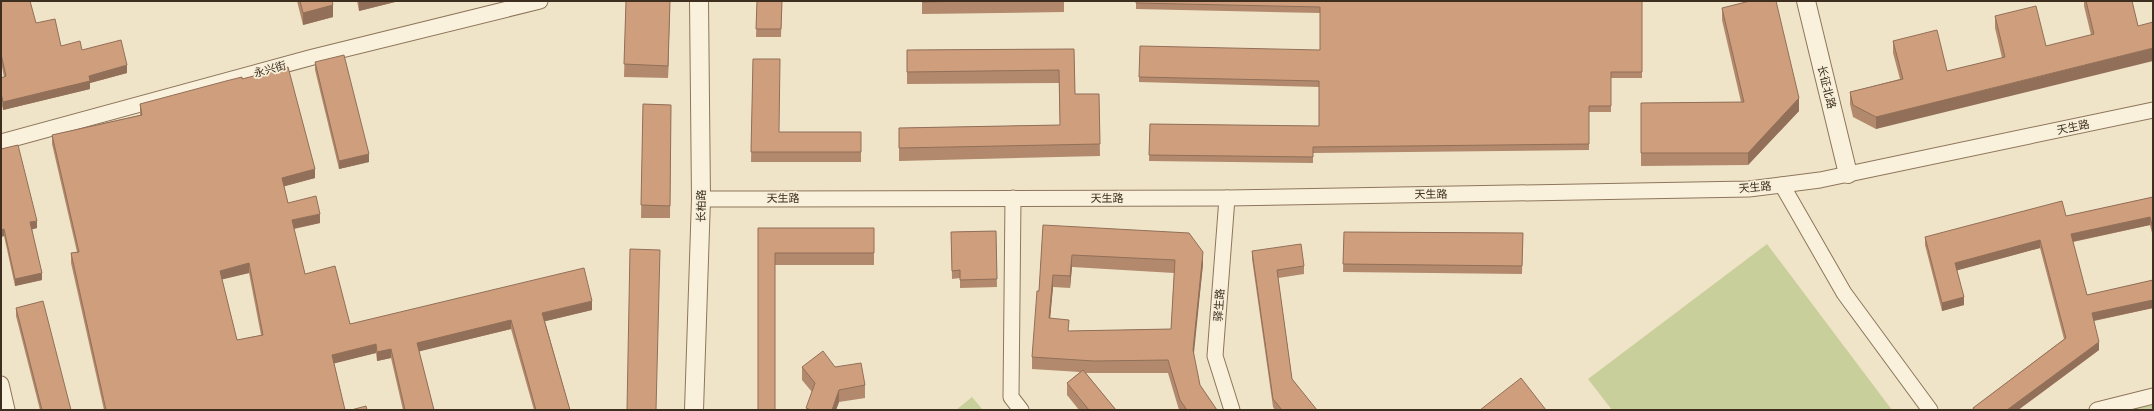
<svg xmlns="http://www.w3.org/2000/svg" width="2154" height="411" font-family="'IBM Plex Serif','Noto Sans SC',serif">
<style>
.green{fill:#c9cf9b}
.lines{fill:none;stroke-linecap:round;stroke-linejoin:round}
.minor-casing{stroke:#8d765c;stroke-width:17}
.tertiary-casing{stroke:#8d765c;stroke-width:20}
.minor{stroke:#faf1dc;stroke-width:15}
.tertiary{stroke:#faf1dc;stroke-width:18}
.wall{fill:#b2896c;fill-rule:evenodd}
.shaded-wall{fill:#916f58}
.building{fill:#cf9f7d;stroke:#916f58;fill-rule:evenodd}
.labels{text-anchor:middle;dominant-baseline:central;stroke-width:3.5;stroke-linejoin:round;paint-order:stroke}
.street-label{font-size:11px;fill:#3d2e20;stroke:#f7eed8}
</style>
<rect width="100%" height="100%" fill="#f0e4c8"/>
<!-- green -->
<g class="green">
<polygon points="1767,244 1892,410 1612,410 1588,379"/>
<polygon points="2153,390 2153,410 2126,410"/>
<polygon points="972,397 983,410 956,410"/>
</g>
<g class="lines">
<!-- minor casing -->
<g class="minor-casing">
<g id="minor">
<polyline points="1,142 313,57 540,1"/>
<polyline points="1782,185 1844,293 1930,410"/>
<polyline points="1013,198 1011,397 1021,410"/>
<polyline points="1227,198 1215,356 1232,410"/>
<polyline points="701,199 1227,198 1749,189 1820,180 2153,110"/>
<polyline points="1,384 7,410"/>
<polyline points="2097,410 2153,396"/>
</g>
</g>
<!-- tertiary casing -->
<g class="tertiary-casing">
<g id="tertiary">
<polyline points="1806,1 1848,174"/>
<polyline points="694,410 701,199 699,1"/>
</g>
</g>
<!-- minor -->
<use href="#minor" class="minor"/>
<!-- tertiary -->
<use href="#tertiary" class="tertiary"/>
</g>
<!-- wall -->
<g class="wall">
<polygon points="1,1 36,23 61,46 82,50 127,73 90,83 90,89 3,110 1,101 1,78 4,77 1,62"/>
<polygon points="297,1 332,1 333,17 303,25"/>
<polygon points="357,1 399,1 359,11"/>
<polygon points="626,1 670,1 668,78 624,77"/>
<polygon points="757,1 782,1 781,37 756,37"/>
<polygon points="922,1 1064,1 1064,12 922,14"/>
<polygon points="1136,1 1642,1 1642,78 1611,78 1611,112 1589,112 1589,150 1313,153 1313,163 1149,161 1150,124 1319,126 1319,87 1139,82 1139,77 1320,50 1320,13 1136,9"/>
<polygon points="2084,1 2132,1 2138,26 1876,129 1853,117 1850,104 1850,92 1900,79 1893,53 1893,41 1947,71 2002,58 1995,28 1995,16 2046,46 2091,35 2084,6"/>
<polygon points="1722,8 1799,111 1748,165 1641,166 1641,103 1741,102 1722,20"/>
<polygon points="1074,49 1075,94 1099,94 1100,156 899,161 899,128 1060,125 1059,83 907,84 907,50"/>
<polygon points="753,59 779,132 861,132 861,162 751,162"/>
<polygon points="315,62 369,162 339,169 315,70"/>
<path d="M242,79L315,178L284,186L288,203L320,223L294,229L305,274L350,324L592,310L545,321L570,410H534L511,329L419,351L434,410H403L391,358L377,361L376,353L334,363L345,410H104L71,263V253L77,252L52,144V135L140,115V104ZM249,273L261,335L237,340L222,279Z"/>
<polygon points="643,104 671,105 670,218 641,218"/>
<polygon points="1,149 37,228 32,229 42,280 15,286 4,236 1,237"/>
<polygon points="2153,197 2153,237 2150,225 2073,242 2087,295 2153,280 2153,308 2094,321 2099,350 2018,410 1973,410 1973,408 2064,339 2040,248 1957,270 1964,305 1942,311 1925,245 1925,237 2066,216"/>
<path d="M1043,225L1203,264L1193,354L1200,385L1217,410H1179L1168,373H1086L1116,410H1079L1067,395V383L1080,372L1032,369V357L1039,291ZM1072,267L1174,273L1171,329L1069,331L1050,318L1053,287L1070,288Z"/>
<polygon points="758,228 874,228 874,265 775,265"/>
<polygon points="996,231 997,287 960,288 960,278 952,279 951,232"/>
<polygon points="1344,232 1523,233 1522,274 1343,272"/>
<polygon points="1252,251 1304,266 1304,274 1278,278 1292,379 1317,410 1275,410 1273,407 1252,259"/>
<polygon points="16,308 71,410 40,410 16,316"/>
<polygon points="802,367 835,367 865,385 865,398 839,402 836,410 806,410 812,392 802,380"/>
</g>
<!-- shaded-wall -->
<g class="shaded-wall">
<polygon points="359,1 399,1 359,11"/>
<polygon points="670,1 668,78 668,66"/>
<polygon points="333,5 333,17 303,25 303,13"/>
<polygon points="2153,48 2153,61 1876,129 1876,117"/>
<polygon points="127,65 127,73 90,83 90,89 3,110 3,102 89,76"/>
<polygon points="1799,98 1799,111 1748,165 1748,153"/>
<polygon points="369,154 369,162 339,169 339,161"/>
<polygon points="315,169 315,178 282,187 282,178"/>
<polygon points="320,214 320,223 292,229 292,220"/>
<polygon points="2150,217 2150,225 2071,242 2071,234"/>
<polygon points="37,221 37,228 30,230 30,222"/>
<polygon points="4,229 4,236 1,237 1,230"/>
<polygon points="2040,240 2040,248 1955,271 1955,263"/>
<polygon points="1203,252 1203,264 1193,363 1193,350"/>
<polygon points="1072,255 1072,267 1070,288 1070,276"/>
<polygon points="249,263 249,273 220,280 220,271"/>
<polygon points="42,273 42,280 15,286 15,279"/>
<polygon points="1053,275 1053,287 1049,331 1049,318"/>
<polygon points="1964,297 1964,305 1942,311 1942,303"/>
<polygon points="2153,300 2153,308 2092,321 2092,313"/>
<polygon points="592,301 592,310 542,322 542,313"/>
<polygon points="511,320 511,329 417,352 417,343"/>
<polygon points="2099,342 2099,350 2018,410 2007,410"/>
<polygon points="376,344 376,353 332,364 332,355"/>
<polygon points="391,349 391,358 377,361 377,352"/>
<polygon points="839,390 839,402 836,410 832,410"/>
</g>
<!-- building -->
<g class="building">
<polygon points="1,1 30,1 36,23 55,19 61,46 80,41 82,50 121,40 127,65 89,76 90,81 3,102 1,93 1,78 6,76 1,54"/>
<polygon points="300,1 332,1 333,5 303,13"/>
<polygon points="626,1 670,1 668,66 624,64"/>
<polygon points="757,1 782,1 781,29 756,29"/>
<polygon points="922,1 965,1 922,2"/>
<polygon points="1136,1 1642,1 1642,72 1611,72 1611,106 1589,106 1589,144 1313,147 1313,157 1149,155 1150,124 1319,126 1319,81 1139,77 1140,46 1320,50 1320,7 1136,3"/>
<polygon points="1750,1 1776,1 1799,98 1748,153 1641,153 1641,103 1744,102 1722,8"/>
<polygon points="2086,1 2132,1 2138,26 2153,22 2153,48 1876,117 1853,105 1850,92 1903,79 1893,41 1937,30 1947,71 2005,57 1995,16 2036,6 2046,46 2094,34"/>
<polygon points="1074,49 1075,94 1099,94 1100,144 899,148 899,128 1060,125 1059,70 907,72 907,50"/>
<polygon points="344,55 369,154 339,161 315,62"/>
<polygon points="753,59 780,59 779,132 861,132 861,152 751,152"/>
<path d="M288,67L315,169L282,178L288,203L316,196L320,214L292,220L305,274L335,266L350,324L584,268L592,301L542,313L570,410H536L511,320L417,343L434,410H405L391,349L377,352L376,344L332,355L345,410H106L71,253L79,252L52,135L142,115L140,104L226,81L242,77V79ZM249,263L263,335L237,340L220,271Z"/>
<polygon points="643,104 671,105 670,206 641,205"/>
<polygon points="18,145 37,221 30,222 42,273 15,279 4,229 1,230 1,149"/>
<polygon points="2153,197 2153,229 2150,217 2071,234 2087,295 2153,280 2153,300 2092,313 2099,342 2007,410 1974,410 1973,408 2066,338 2040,240 1955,263 1964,297 1942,303 1925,237 2062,201 2066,216"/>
<path d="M1043,225L1189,233L1203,252L1193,350L1200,385L1217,410H1187L1180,400L1168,360L1094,361L1032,357L1037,291H1039ZM1072,255L1175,260L1171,329L1068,331L1069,320L1049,318L1053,275L1070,276Z"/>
<polygon points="758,228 874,228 874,253 775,253 775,410 758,410"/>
<polygon points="996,231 997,279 960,280 960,270 952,271 951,232"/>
<polygon points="1344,232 1523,233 1522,266 1343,264"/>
<polygon points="1301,244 1304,266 1277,270 1292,379 1317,410 1282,410 1273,399 1252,251"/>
<polygon points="630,249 660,250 656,410 627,410"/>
<polygon points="43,301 71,410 42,410 16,308"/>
<polygon points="823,351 835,367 861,363 865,385 839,390 832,410 811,410 806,408 815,383 802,367"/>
<polygon points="1083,370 1116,410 1089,410 1067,383"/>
<polygon points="1521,378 1546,410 1480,410"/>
<polygon points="366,406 367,410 351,410"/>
</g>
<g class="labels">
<!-- street labels -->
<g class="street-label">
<text transform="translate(270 69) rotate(-15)">永兴街</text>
<text transform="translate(1827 87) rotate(76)">长征北路</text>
<text transform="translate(2073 127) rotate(-12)">天生路</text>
<text transform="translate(1755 187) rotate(-5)">天生路</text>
<text transform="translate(1431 194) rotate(-1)">天生路</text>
<text x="783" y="198">天生路</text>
<text x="1107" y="198">天生路</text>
<text transform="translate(701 206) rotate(-89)">长柏路</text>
<text transform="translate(1219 305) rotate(-86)">驿生路</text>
</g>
</g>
<!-- border -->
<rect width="2154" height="411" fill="none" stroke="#3d2e20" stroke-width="4"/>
</svg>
